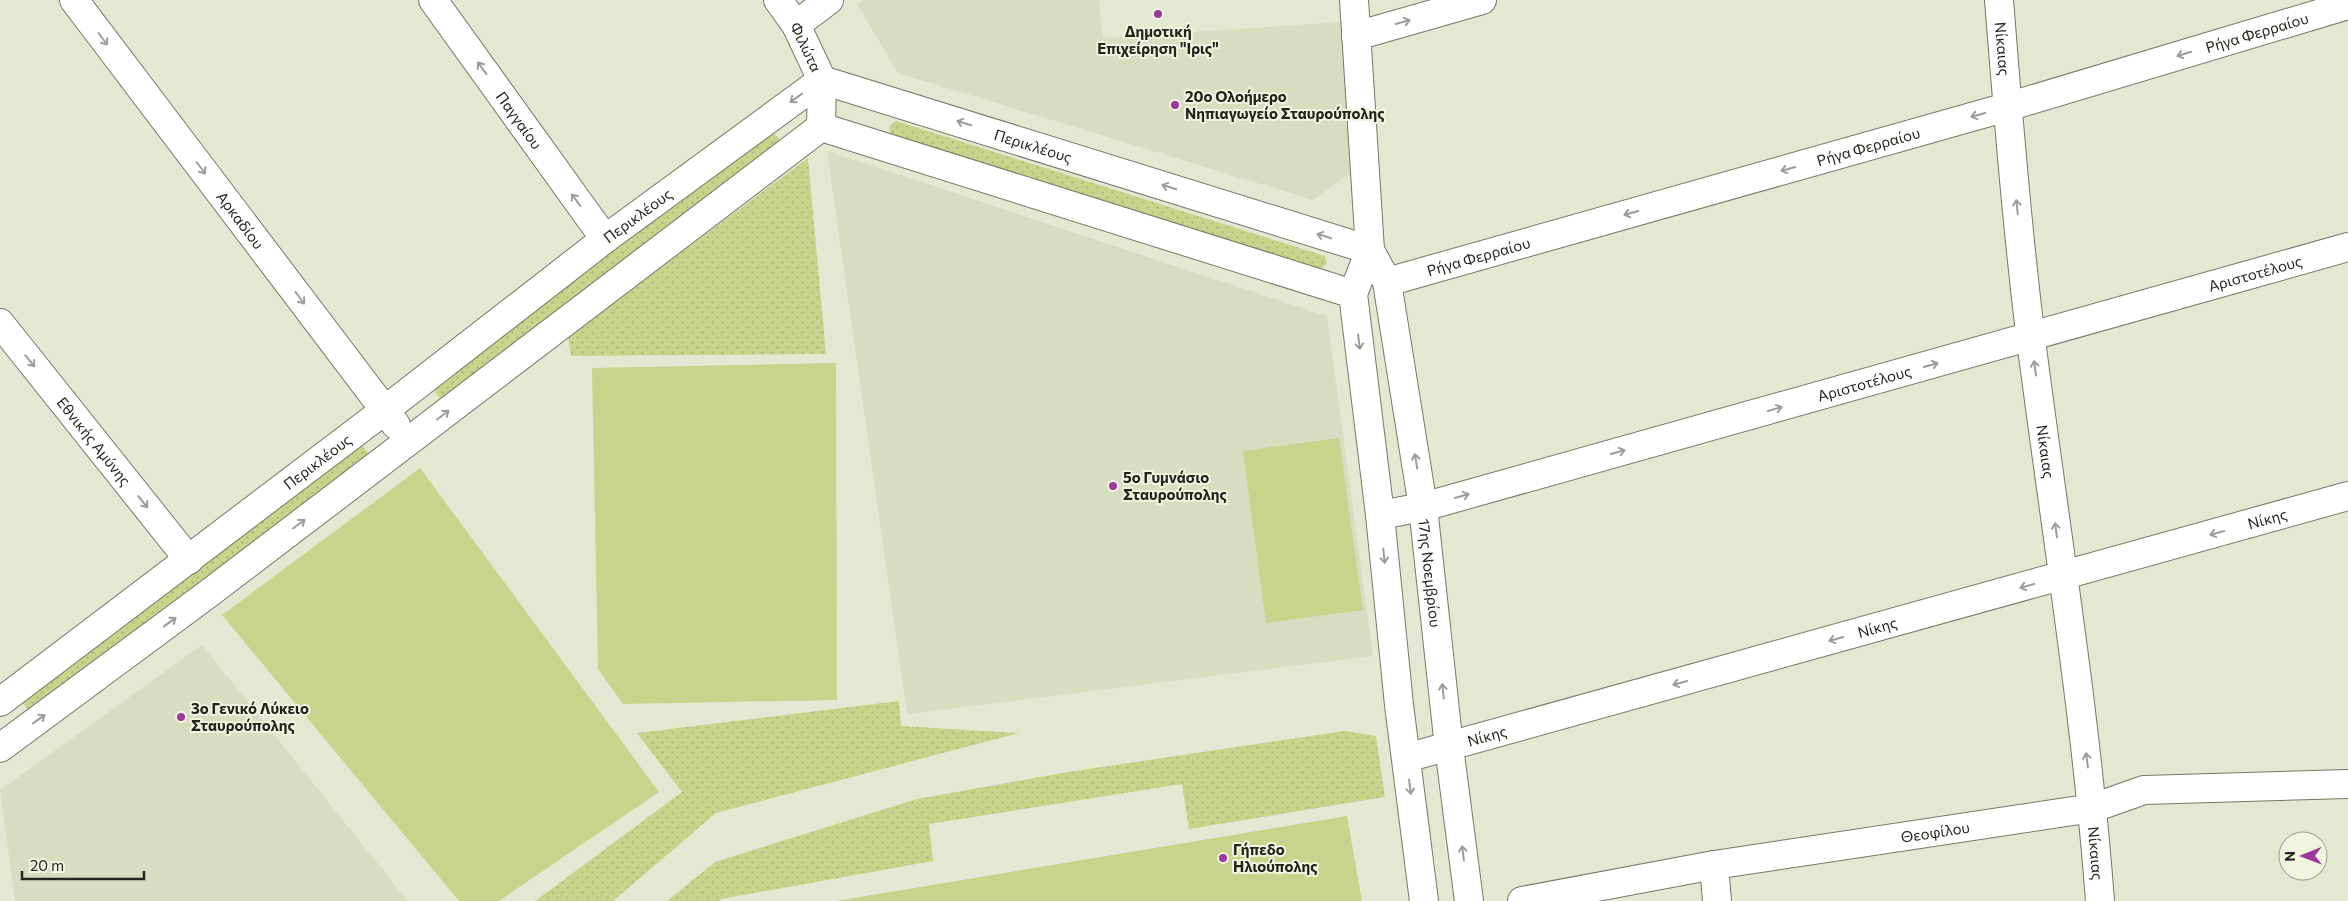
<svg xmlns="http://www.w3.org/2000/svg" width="2348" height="901" font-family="Commissioner,sans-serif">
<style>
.built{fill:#d8ddc2}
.grass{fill:url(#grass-dots)}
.pitch{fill:#c8d38c}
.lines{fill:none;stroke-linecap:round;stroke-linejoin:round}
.minor-casing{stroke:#757866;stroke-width:30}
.tertiary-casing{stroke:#757866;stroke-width:30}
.minor{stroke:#fff;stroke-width:28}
.tertiary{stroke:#fff;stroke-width:28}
.oneway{stroke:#9c9c99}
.poi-dot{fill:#9e389c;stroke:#f1f5e0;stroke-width:2}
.labels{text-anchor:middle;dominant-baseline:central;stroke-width:4;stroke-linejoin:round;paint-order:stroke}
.poi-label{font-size:15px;font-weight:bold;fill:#23241c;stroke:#f1f5e0;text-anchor:start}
.street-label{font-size:15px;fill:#23241c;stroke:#f1f5e0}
</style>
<defs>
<pattern id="grass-dots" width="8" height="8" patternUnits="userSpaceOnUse" patternTransform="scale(1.25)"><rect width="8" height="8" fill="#c8d38c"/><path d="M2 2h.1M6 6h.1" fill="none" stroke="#acb578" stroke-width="1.8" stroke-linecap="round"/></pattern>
</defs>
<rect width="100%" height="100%" fill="#e4e8d3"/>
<!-- built -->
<g class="built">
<polygon points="863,0 1099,0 1103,38 1342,22 1352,172 1313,200 898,73 857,4"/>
<polygon points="827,151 1327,316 1373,656 907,714"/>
<polygon points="202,645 408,901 15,901 0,790"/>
</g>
<!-- grass -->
<g class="grass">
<polygon points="896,121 1325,256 1327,264 1319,269 891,135 889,126"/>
<polygon points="772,130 781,142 440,399 431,386"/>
<polygon points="808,158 826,354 571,356 568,337"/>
<polygon points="361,444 370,455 30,712 21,701"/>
<polygon points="899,701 901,726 1019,733 716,813 613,901 535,901 682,792 637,733"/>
<polygon points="1345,731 1376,736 1385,797 1189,829 1182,784 929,824 933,861 721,899 720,901 667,901 715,862 917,799 1068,772"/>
</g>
<!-- pitch -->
<g class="pitch">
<polygon points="836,363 837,700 623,704 598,669 592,368"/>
<polygon points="1339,438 1363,610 1266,623 1243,451"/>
<polygon points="420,468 659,792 499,901 459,901 222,615"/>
<polygon points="1347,816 1362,901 836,901"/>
</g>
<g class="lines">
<!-- minor casing -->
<g class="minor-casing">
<g id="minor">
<path id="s1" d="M74,0L396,425"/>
<path id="s2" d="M433,0L605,239"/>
<path id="s3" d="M778,0L796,25L822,80L821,127"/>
<path id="s4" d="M1999,0C2008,113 2017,227 2031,340C2055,527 2086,713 2100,901"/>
<polyline points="796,25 829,0"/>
<polyline points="1356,36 1482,0"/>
<path id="s5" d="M1387,282L2007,107L2348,5"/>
<path id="s6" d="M0,323L189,560"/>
<path id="s7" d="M1380,515L1423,507L2348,247"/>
<path id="s8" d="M0,702L385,410L605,239L822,80L1370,250"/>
<polyline points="0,748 208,594 821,127 1353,294"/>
<path id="s9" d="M1406,758L2348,496"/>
<polyline points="1714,865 1717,901"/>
<path id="s10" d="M1522,901L1714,865L2093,808L2144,790L2348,784"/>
</g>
</g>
<!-- tertiary casing -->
<g class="tertiary-casing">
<g id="tertiary">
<path id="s11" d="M1354,0L1370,250L1387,282L1423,507L1449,747L1469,901"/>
<polyline points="1370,250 1353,294 1380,515 1399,705 1424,901"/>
</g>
</g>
<!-- minor -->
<use href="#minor" class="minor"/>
<!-- tertiary -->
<use href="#tertiary" class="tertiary"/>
</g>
<!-- one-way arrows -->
<defs><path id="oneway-shaft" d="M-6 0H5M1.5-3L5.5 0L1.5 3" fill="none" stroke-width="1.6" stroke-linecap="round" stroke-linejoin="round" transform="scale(1.25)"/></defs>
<g class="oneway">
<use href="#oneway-shaft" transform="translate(1403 22) rotate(-16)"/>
<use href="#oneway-shaft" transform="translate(103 39) rotate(53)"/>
<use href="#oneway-shaft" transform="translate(2184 54) rotate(163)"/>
<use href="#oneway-shaft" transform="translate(482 68) rotate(-126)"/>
<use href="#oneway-shaft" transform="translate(796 98) rotate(144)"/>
<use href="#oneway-shaft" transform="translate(1978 115) rotate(164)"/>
<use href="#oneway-shaft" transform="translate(964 123) rotate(-163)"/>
<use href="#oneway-shaft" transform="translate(201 168) rotate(53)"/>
<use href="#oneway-shaft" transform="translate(1788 169) rotate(164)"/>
<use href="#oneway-shaft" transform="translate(1169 187) rotate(-162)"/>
<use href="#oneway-shaft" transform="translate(576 200) rotate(-126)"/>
<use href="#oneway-shaft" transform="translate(2017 207) rotate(-96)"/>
<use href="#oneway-shaft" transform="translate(1631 213) rotate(164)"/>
<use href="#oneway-shaft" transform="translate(1324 236) rotate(-162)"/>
<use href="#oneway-shaft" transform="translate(300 298) rotate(53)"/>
<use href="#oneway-shaft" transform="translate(1359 342) rotate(83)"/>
<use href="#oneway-shaft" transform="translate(30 361) rotate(51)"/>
<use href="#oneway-shaft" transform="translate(1931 365) rotate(-16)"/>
<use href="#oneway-shaft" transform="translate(2035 368) rotate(-98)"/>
<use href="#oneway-shaft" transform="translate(1775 409) rotate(-16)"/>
<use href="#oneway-shaft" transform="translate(443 415) rotate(-37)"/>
<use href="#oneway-shaft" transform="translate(1618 452) rotate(-16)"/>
<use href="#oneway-shaft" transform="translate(1416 461) rotate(-99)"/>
<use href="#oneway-shaft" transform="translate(1462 496) rotate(-16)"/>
<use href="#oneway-shaft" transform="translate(143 502) rotate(51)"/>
<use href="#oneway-shaft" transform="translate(299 524) rotate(-37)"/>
<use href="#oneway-shaft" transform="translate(2056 530) rotate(-98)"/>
<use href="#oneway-shaft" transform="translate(2217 533) rotate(164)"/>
<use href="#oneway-shaft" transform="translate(1384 556) rotate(84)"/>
<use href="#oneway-shaft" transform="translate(2027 586) rotate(164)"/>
<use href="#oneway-shaft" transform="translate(170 622) rotate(-36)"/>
<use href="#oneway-shaft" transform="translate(1836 639) rotate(164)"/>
<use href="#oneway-shaft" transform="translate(1680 683) rotate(164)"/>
<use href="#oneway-shaft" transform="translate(1443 691) rotate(-96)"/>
<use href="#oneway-shaft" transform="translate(39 719) rotate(-36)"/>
<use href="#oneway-shaft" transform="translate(2087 760) rotate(-97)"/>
<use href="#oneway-shaft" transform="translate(1410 787) rotate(83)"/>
<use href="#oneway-shaft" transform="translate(1463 853) rotate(-97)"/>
</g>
<!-- markers -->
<g class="poi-dot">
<circle cx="1158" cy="14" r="5"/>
<circle cx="1175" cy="105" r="5"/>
<circle cx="1113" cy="486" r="5"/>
<circle cx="181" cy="717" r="5"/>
<circle cx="1223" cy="858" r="5"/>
</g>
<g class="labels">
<!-- poi labels -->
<g class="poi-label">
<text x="1158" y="31" text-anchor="middle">Δημοτική<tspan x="1158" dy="17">Επιχείρηση "Ιρις"</tspan></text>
<text x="1185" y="96">20ο Ολοήμερο<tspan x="1185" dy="17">Νηπιαγωγείο Σταυρούπολης</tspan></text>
<text x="1123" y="477">5ο Γυμνάσιο<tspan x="1123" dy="17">Σταυρούπολης</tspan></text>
<text x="191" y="708">3ο Γενικό Λύκειο<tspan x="191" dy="17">Σταυρούπολης</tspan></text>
<text x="1233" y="849">Γήπεδο<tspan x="1233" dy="17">Ηλιούπολης</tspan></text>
</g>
<!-- street labels -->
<g class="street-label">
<text stroke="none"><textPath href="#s5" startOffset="905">Ρήγα Φερραίου</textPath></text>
<text stroke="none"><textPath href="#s3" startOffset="55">Φιλώτα</textPath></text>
<text stroke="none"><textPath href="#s4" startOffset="49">Νίκαιας</textPath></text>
<text stroke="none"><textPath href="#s2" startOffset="148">Παγγαίου</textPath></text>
<text stroke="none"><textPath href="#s8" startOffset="1252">Περικλέους</textPath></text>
<text stroke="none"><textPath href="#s5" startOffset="500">Ρήγα Φερραίου</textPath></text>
<text stroke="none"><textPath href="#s8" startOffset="802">Περικλέους</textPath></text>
<text stroke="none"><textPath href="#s1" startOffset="276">Αρκαδίου</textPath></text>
<text stroke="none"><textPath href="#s5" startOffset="95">Ρήγα Φερραίου</textPath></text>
<text stroke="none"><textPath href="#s7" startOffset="908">Αριστοτέλους</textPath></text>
<text stroke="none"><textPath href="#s7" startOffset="502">Αριστοτέλους</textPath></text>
<text stroke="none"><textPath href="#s6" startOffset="151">Εθνικής Αμύνης</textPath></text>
<text stroke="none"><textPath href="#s4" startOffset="454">Νίκαιας</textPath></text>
<text stroke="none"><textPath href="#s8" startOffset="398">Περικλέους</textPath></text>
<text stroke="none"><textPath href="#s9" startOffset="894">Νίκης</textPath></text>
<text stroke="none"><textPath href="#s11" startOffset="581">17ης Νοεμβρίου</textPath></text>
<text stroke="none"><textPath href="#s9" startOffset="489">Νίκης</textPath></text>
<text stroke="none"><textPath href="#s9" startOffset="84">Νίκης</textPath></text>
<text stroke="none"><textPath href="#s10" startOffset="419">Θεοφίλου</textPath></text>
<text stroke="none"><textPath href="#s4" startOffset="859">Νίκαιας</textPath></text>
</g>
</g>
<!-- north arrow -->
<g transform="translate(2303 856) rotate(269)"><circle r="24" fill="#f1f5e0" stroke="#9fa192"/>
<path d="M0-4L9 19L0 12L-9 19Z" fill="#9e389c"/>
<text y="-8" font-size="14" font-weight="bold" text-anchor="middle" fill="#23241c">N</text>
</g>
<!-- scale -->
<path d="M22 871v8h122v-8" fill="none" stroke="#23241c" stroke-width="2.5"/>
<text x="30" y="871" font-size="15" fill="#23241c" stroke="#f1f5e0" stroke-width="4" paint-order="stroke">20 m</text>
</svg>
